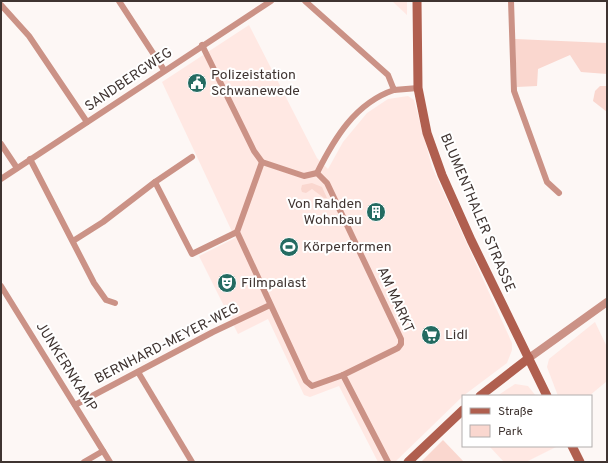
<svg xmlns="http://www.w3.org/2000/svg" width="608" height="463" font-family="Overpass,sans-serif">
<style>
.built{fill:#ffe8e3}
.green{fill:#fad7cf}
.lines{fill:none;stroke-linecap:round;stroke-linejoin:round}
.minor{stroke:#cb9286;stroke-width:6}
.tertiary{stroke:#cb9286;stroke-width:8}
.secondary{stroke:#b05f4f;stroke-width:9}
.labels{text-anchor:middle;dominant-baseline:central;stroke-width:4;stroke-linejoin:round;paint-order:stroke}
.poi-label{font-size:14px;fill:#3f3431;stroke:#fff;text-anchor:start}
.street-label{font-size:14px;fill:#3f3431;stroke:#fff}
</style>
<rect width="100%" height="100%" fill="#fdf7f5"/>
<!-- built -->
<g class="built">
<polygon points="392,1 407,1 407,15"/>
<polygon points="249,25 317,158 328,169 343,142 367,113 388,99 408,96 414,100 432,167 512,343 512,350 507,363 463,396 395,462 378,462 339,386 310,397 304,395 268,319 238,334 199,256 235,238 162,82"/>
<polygon points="595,322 607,347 607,381 589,396 558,396 547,367 549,359"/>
<polygon points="515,384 528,386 536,396 497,396"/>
<polygon points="489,446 558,446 526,462 504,462"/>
</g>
<!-- green -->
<g class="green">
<polygon points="515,39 607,43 607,74 581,72 570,55 538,69 537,86 517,87"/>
<polygon points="600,86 607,86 607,112 593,101 595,91"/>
<polygon points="312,183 322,187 327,198 324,198 312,189 306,193 302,192 301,189 302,185"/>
<polygon points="443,440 464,462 421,462"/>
</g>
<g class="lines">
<!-- minor -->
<g class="minor">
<polyline points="119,1 164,70"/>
<polyline points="305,1 388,75 394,90 418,88"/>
<polyline points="511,1 514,91 547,182 559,193"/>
<polyline points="1,5 29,36 87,122"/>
<polyline points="202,45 254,151 262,162 304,176 317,173 327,183 401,339 401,344 398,348 343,375 388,462"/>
<polyline points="1,144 17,168"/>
<polyline points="30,159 94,283 106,300 115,303"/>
<polyline points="262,162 237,232 306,381 312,386 343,375"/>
<path d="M317,173C334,139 355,103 394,90"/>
<polyline points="1,179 271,1"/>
<polyline points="155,182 192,157"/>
<polyline points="73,241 103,222 155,182 192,254 237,232"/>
<polyline points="1,286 110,462"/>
<polyline points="138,372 192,462"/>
<polyline points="75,405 213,332 270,305"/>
<polyline points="84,462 103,451"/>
</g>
<!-- tertiary -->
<polyline class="tertiary" points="529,358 607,302"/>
<!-- secondary -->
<g class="secondary">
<polyline points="417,1 418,88 427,133 442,175 471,240 547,396"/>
<polyline points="480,396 529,358"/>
<polyline points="572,446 580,462"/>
<polyline points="408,462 463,410"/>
</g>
</g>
<!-- icons -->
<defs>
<g id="civic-disc" transform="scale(1)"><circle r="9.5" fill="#246b61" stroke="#fff"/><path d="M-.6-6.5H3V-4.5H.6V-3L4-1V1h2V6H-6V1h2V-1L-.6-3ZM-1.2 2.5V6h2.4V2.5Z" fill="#fff"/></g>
<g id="building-disc" transform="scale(1)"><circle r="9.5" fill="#246b61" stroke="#fff"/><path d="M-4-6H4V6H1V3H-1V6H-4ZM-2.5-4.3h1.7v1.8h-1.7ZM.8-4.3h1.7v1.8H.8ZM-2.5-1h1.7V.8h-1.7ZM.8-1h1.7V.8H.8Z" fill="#fff"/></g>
<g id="stadium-disc" transform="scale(1)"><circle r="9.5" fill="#246b61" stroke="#fff"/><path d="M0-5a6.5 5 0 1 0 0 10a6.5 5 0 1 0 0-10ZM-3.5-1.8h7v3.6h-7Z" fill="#fff"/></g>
<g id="theatre-disc" transform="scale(1)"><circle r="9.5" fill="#246b61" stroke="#fff"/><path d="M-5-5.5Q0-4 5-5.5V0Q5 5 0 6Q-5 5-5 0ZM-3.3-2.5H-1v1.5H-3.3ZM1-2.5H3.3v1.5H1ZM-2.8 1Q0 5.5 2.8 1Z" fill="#fff"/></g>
<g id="supermarket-disc" transform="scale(1)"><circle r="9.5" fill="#246b61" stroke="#fff"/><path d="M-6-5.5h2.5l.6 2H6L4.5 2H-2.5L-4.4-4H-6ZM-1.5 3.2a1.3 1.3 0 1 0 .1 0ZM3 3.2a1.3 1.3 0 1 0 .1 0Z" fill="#fff"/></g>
</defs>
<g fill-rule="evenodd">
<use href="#civic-disc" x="197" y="83"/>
<use href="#building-disc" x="376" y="212"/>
<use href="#stadium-disc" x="289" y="247"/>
<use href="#theatre-disc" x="227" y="283"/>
<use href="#supermarket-disc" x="431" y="335"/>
</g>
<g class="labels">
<!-- poi labels -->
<g class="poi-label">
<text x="211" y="75">Polizeistation<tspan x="211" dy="16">Schwanewede</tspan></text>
<text x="362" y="204" text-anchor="end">Von Rahden<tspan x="362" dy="16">Wohnbau</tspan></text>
<text x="303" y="247">Körperformen</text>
<text x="241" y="283">Filmpalast</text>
<text x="445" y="335">Lidl</text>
</g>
<!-- street labels -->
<g class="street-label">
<text transform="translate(129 80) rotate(-34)">SANDBERGWEG</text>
<text transform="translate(477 213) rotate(67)">BLUMENTHALER STRASSE</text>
<text transform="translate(395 300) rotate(66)">AM MARKT</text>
<text transform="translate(167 344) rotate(-27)">BERNHARD-MEYER-WEG</text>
<text transform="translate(66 367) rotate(58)">JUNKERNKAMP</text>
</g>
</g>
<!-- border -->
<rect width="608" height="463" fill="none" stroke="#3f3431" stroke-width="4"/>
<!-- legend -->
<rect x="462" y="395" width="130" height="52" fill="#ffffff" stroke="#b2aead"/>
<rect x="470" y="408" width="20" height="6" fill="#b05f4f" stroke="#b2aead"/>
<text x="498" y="415" font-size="12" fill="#3f3431">Straße</text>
<rect x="470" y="425" width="20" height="12" fill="#fad7cf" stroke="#b2aead"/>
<text x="498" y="435" font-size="12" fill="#3f3431">Park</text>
</svg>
